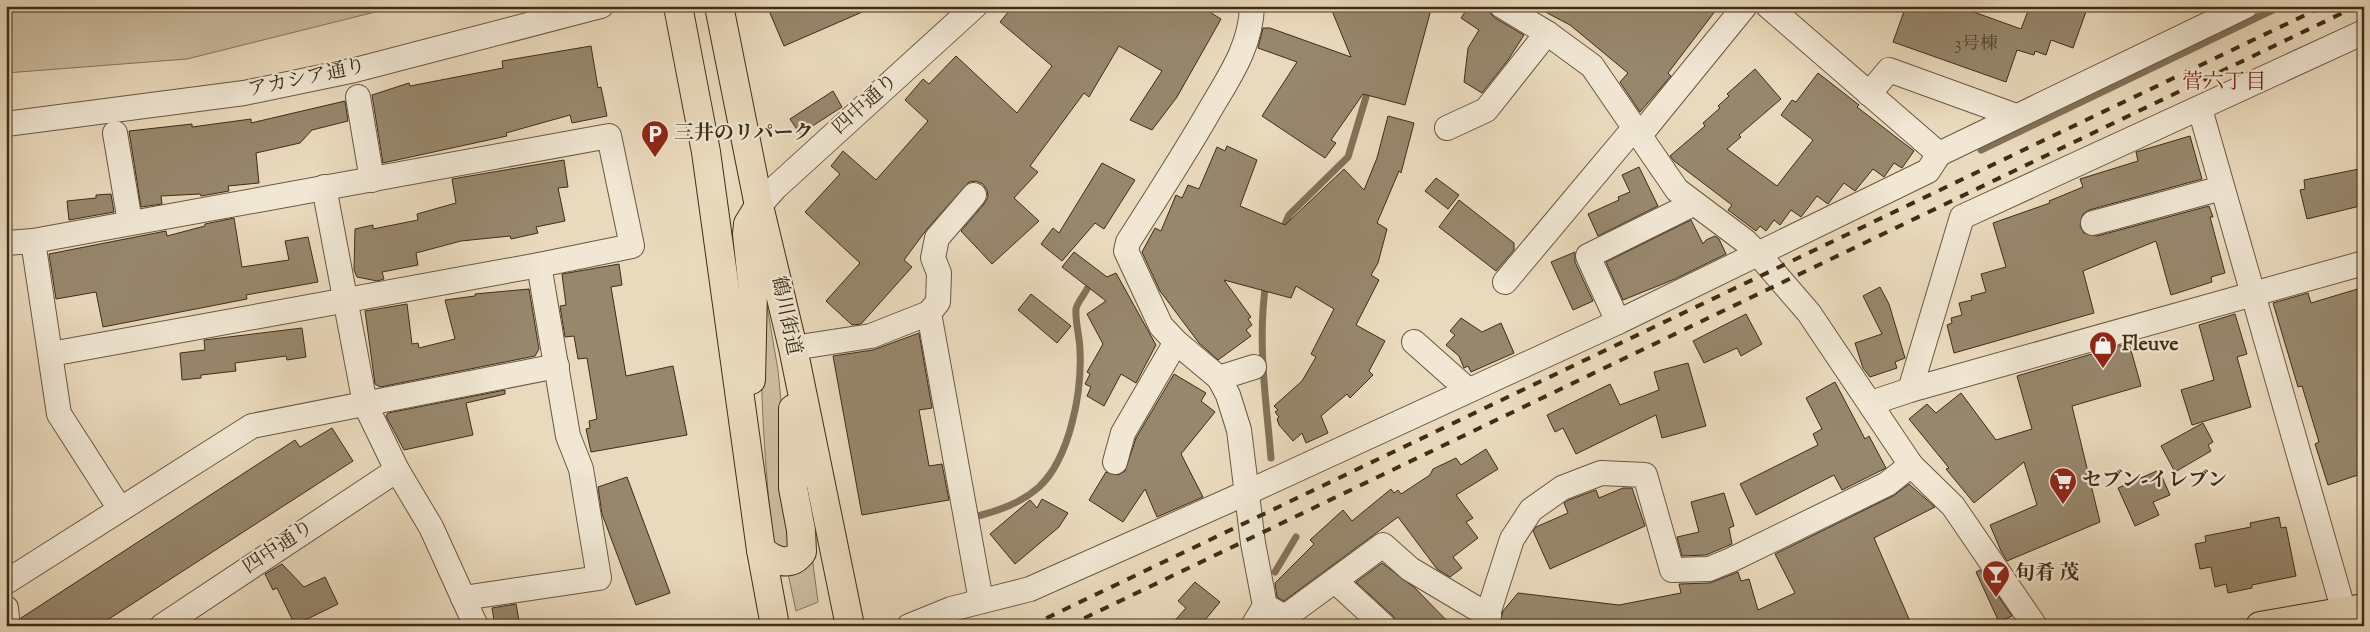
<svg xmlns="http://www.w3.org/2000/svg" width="2370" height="632" font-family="'Sorts Mill Goudy','Noto Serif JP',serif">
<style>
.green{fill:#cdbda1;stroke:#86755c}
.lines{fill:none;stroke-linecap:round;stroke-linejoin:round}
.stream{stroke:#827159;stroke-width:7}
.building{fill:#97876d;stroke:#3e2d17}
.minor-casing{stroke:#695840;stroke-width:26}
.major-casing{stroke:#3e2d17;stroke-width:30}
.minor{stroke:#f1e7d4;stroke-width:24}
.major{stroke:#eadabd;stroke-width:28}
.rail{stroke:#3e2d17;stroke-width:4;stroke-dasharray:9 9;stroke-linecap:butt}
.labels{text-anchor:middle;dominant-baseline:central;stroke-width:4.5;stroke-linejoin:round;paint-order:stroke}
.number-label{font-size:18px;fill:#54442c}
.street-label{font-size:20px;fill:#3e2d17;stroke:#f1e7d4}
.poi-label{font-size:20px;font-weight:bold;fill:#3e2d17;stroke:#f1e7d4;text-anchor:start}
.neighbourhood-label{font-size:21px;fill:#7a1f14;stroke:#f1e7d4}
</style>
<rect width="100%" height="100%" fill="#eadabd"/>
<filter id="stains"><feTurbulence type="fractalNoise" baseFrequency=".004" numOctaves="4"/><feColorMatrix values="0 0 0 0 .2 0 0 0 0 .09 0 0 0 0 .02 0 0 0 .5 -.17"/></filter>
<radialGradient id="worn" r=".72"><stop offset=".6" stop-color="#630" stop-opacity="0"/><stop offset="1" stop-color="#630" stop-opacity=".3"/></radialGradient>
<!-- green -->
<g class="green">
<polygon points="6,6 399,6 187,59 6,73"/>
<path d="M763,283L778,370L795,546L774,550C764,463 758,370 763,283Z"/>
<polygon points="812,556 818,602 796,611 787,569"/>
</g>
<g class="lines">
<!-- stream -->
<g class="stream">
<polyline points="1981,150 2281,6"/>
<polyline points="1282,231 1289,215 1348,157 1369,87"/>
<path d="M1266,282C1257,341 1266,399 1271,458"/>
<path d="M978,516C1000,510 1021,503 1039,487C1070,458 1082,392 1080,351C1080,338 1075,322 1076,309C1077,303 1084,295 1087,289"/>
<polyline points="1275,572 1296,537"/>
</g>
</g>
<!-- building -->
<g class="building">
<polygon points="767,6 876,6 784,46"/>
<polygon points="1013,6 1200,6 1221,19 1177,97 1152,130 1130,120 1162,71 1119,46 1089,97 1084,93 1030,166 1038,172 1014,198 1039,221 992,264 961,231 984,204 988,197 987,190 983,184 976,181 969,182 927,229 904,260 912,267 861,324 852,325 826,301 860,263 805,212 840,174 831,166 843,151 876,180 928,121 905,100 923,79 929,84 956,56 1017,113 1052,66 1000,22"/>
<polygon points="1330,6 1432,6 1405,105 1363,94 1331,140 1336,143 1325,158 1262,116 1297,62 1258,48 1263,28 1270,28 1351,57"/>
<polygon points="1469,6 1483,6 1495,18 1524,35 1508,60 1482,93 1464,82 1468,48 1479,30 1461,18"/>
<polygon points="1534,6 1719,6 1668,73 1671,76 1640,112 1620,82 1628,73 1570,25"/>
<polygon points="1906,6 1957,6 2021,29 2030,6 2088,6 2073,48 2051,40 2046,55 2035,51 2034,55 2017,50 2006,82 1893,42"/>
<polygon points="591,46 598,88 601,87 607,116 572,123 570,115 506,133 507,136 383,163 372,95 409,83 410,86 503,68 502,61"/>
<polygon points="1755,69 1781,99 1739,135 1741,137 1727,149 1777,186 1813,140 1781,115 1792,100 1796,102 1818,73 1859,105 1857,107 1914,151 1902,168 1894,163 1884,177 1873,169 1855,191 1844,183 1828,204 1817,196 1801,217 1791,210 1780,225 1774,220 1766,231 1760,226 1756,231 1728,210 1732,205 1674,161 1670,156 1705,126 1703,123 1720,108 1718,106 1729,96 1727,94"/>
<polygon points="833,91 842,107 800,134 790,119"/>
<polygon points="345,101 348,121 312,130 300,143 256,153 259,183 228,186 229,191 201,196 200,194 161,196 162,204 141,207 129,131 192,124 192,127 251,119 251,123"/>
<polygon points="1388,116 1414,123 1401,173 1399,171 1377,223 1387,229 1378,263 1371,275 1379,280 1356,325 1385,341 1369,371 1373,375 1350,398 1347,394 1321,416 1328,433 1306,443 1302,433 1293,441 1279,425 1277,419 1279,417 1275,412 1278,410 1274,406 1302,381 1316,357 1311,354 1334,309 1296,286 1291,298 1224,280 1251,317 1248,319 1252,325 1246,330 1251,336 1218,360 1199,343 1160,291 1142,252 1155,228 1161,231 1176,195 1182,198 1188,185 1199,189 1217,147 1225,151 1227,146 1257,160 1240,206 1285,225 1344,169 1364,190 1377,158"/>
<polygon points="2190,136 2202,179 2089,210 2083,214 2080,226 2084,233 2097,236 2209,206 2213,217 2210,217 2225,273 2211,277 2212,282 2171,295 2156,241 2083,271 2094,313 1954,353 1947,325 1952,323 1951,318 1962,315 1959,303 1972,300 1971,296 1986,292 1981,274 2006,267 1993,223 2050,203 2049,201 2083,187 2080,179 2138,161 2136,152"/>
<polygon points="564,160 568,187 558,188 565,221 536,227 538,233 511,239 510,236 461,241 416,253 418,265 382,272 384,279 377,281 357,277 354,270 355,229 373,225 373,229 418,220 417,214 456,203 452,179"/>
<polygon points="1102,163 1135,180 1104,229 1095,223 1062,261 1041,244 1053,228 1059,233"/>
<polygon points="1639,167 1658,206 1598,236 1588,214 1619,200 1618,197 1630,192 1622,175"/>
<polygon points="2364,168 2364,205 2307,219 2300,190 2305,189 2304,180"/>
<polygon points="1436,178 1459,195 1448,209 1425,191"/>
<polygon points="111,194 114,212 69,220 67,201 96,198 96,195"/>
<polygon points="1459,200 1514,243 1514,250 1496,271 1439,227"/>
<polygon points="234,218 242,267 289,260 285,241 308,237 318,282 246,295 247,299 103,327 96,292 56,299 49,254 166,231 167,236 205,226 205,224"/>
<polygon points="1691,220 1703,244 1706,240 1715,236 1719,239 1726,254 1675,279 1623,300 1606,262"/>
<polygon points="1074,252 1107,277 1116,273 1156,345 1136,383 1121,374 1104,406 1087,396 1091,387 1085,384 1090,374 1087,372 1103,344 1087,314 1106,301 1062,267"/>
<polygon points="1575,252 1575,262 1593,301 1573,310 1551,262"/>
<polygon points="619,264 622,285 611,287 626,376 673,366 687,435 591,452 586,429 590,428 589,421 597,419 587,358 578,359 574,336 565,337 560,306 566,305 562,274"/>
<polygon points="1880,287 1889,304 1905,358 1895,362 1897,368 1870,377 1863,368 1855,343 1882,334 1863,296"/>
<polygon points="2364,287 2364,473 2328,485 2315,444 2319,442 2302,386 2298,387 2273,303 2308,293 2311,303"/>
<polygon points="529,289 539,349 535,356 380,387 375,384 365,311 407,304 412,344 418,343 419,348 455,339 445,300 475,296 475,294"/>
<polygon points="1031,294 1071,326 1057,343 1018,310"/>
<polygon points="1746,314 1762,344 1741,356 1737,348 1704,363 1693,341"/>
<polygon points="2235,314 2247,354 2237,357 2251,407 2192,425 2181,390 2214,380 2199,325"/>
<polygon points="1461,318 1482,332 1501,323 1514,353 1471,372 1468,366 1464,368 1459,356 1446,345 1455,335 1450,331"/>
<polygon points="302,328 306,357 287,360 286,356 235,363 236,371 201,375 201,378 182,380 180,353 205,350 204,340"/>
<polygon points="919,333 932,408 919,410 929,466 942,464 949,500 862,515 833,356 873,350"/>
<polygon points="2129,343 2141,386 2072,406 2100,522 2007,561 2001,551 1990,525 2037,505 2024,462 1974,503 1946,469 1949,468 1909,419 1927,404 1936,413 1961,393 1996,440 2032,429 2017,376"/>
<polygon points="1688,363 1706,426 1662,438 1656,415 1576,454 1563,428 1555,432 1547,415 1610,384 1620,405 1659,390 1654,372"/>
<polygon points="1174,374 1206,393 1201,401 1215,412 1181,454 1203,497 1157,517 1145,489 1123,522 1089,500 1106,472 1118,475 1125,471 1136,438"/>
<polygon points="1835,382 1865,439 1869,436 1886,468 1842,490 1834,475 1756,515 1740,484 1818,445 1813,434 1822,429 1806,398"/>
<polygon points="505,390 505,394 466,403 473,435 404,450 386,416 388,413"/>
<polygon points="2203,423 2213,442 2208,445 2211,451 2175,472 2161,446"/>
<polygon points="332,428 353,461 98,626 22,626 21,618 295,440 300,447"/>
<polygon points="1486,449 1498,469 1456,495 1473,518 1466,522 1478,538 1453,557 1462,568 1450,577 1437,569 1398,517 1284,601 1277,597 1275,583 1314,544 1310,540 1343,510 1352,521 1391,489 1394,493 1398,490 1401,494 1430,475 1433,469 1456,458 1461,465"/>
<polygon points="2159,470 2170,495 2153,502 2159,515 2135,526 2118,488"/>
<polygon points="627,477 670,593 636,605 602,514 598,487"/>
<polygon points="1909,484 1935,507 1874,538 1912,626 1499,626 1503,611 1518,593 1619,605 1681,593 1679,584 1710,583 1738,572 1741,581 1749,579 1758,610 1795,593 1775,554 1893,496"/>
<polygon points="1623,488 1632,488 1645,526 1550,569 1533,531 1536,527 1568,513 1564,503 1569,500 1596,490 1599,498"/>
<polygon points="1724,493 1734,526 1729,528 1732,544 1706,555 1682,556 1677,537 1699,532 1691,502"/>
<polygon points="1042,499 1068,513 1059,527 1015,564 990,534 1030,500 1037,508"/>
<polygon points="2279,517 2281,528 2286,527 2296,576 2252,585 2252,588 2228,593 2226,584 2215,587 2211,567 2200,569 2195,544 2206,542 2205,536 2251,527 2250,523"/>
<polygon points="1382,563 1415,588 1452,626 1397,626 1393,616 1356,582"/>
<polygon points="282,564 304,587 325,577 338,604 295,625 277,588 273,590 265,574"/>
<polygon points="1980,570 2012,616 1999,622 1976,572"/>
<polygon points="1195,582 1220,602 1200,626 1170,626 1186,608 1178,601"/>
<polygon points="516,604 520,626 495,626 492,608"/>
</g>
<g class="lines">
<!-- minor casing -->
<g class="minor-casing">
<g id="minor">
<path d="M1252,6C1251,48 1227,80 1207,115C1182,158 1155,200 1128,242L1126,251L1161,326L1176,342L1219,378L1228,395L1239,430L1253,543L1265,606L1253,626"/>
<polyline points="1502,6 1547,33 1592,66 1677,190 1745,241 1758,254 1809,313 1911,465 1953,506 2035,626"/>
<polyline points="1768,6 1939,154 2246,6"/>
<polyline points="1869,94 1889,70 2016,116"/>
<polyline points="358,97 372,180"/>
<polyline points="2200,109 2344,612"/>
<polyline points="6,124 244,93 355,70 601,6"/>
<polyline points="1447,128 1486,110 1547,33"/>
<polyline points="115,133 130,222"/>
<polyline points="1640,135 1745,6"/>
<polyline points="324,187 365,404 397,470 431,527 476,626"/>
<polyline points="759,206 775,188 975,6"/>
<polyline points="2093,223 2222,188"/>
<polyline points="33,241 609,136 632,246 539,265 51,354"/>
<polyline points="6,243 33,241 59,414 120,509"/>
<polyline points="1505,282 1635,127"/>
<polyline points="929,313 938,302 939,273 933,258 937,238 974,195"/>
<polyline points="1618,322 1588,256 1693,204"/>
<polyline points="1414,342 1468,390"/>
<polyline points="793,348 871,336 929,313 981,601"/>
<polyline points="1219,378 1254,367"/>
<polyline points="1910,390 1962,217 2364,32"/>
<polyline points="1871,403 1910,390 2364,263"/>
<polyline points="1115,462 1123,433 1176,342"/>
<polyline points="1335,581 1384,626"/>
<polyline points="6,582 252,426 557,366"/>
<polyline points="463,598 599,578 581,469 568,436 539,265"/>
<polyline points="1265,606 1285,617 1383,545 1410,569 1489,616"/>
<polyline points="6,608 8,626"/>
<polyline points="162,626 397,470"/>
<polyline points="909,626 951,609 1030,589 1246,493 1618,322 1928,171 1939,154"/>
<polyline points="1484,626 1512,539 1531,510 1562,488 1601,473 1645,475 1672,570 1709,569 1731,560 1887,484 1911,465"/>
</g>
</g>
<!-- major casing -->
<g class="major-casing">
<g id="major">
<polyline points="678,6 706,152 761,550 775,626"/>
<polyline points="719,6 759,206 793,348 850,626"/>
<polyline points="751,380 753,290 747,234 748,224 759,206"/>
<path d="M761,550C774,561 790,568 802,552L801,530L793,488V409"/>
<polyline points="2260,626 2364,608"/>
</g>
</g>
<!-- minor -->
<use href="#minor" class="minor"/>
<!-- major -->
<use href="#major" class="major"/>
<!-- rail -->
<g class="rail">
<polyline points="1030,626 2324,6"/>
<polyline points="1068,626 2357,6"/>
</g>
</g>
<!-- icons -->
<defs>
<g id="parking-pin" transform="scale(1.4375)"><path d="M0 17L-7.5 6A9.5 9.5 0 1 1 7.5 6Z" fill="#8f2418" stroke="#f1e7d4"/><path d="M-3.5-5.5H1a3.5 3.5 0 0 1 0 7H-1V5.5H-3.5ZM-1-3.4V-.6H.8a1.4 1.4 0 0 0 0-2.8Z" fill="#fff"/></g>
<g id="shop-pin" transform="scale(1.4375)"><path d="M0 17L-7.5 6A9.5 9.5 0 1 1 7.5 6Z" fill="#8f2418" stroke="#f1e7d4"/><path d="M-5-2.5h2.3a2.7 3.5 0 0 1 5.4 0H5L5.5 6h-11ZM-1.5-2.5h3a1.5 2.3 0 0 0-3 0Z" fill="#fff"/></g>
<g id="supermarket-pin" transform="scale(1.4375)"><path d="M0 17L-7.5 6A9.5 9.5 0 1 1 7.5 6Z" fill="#8f2418" stroke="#f1e7d4"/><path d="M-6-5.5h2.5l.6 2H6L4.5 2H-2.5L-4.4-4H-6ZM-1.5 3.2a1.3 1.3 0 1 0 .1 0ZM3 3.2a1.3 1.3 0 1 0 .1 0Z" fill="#fff"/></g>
<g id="bar-pin" transform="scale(1.4375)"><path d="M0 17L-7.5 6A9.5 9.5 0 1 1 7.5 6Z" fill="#8f2418" stroke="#f1e7d4"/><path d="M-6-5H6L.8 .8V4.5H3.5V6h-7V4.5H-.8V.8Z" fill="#fff"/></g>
</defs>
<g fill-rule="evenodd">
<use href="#parking-pin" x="655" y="134"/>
<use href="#shop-pin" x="2103" y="345"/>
<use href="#supermarket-pin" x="2063" y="481"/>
<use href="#bar-pin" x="1996" y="574"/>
</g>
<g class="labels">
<!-- number labels -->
<g class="number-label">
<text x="1976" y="45">3号棟</text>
</g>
<!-- street labels -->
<g class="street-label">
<text transform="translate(307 79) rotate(-12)">アカシア通り</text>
<text transform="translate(866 105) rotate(-42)">四中通り</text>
<text transform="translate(785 316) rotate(78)">鶴川街道</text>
<text transform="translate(279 548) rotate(-34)">四中通り</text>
</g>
<!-- poi labels -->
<g class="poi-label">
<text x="674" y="134">三井のリパーク</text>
<text x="2122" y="345">Fleuve</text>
<text x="2082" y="481">セブン-イレブン</text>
<text x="2015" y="574">旬肴 茂</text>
</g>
<!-- neighbourhood labels -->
<g class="neighbourhood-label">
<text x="2224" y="83">菅六丁目</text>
</g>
</g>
<!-- margin -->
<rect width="2370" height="632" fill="none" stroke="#eadabd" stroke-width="25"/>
<rect x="8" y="8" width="2355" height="617" fill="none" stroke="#3e2d17" stroke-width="2.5"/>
<rect x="12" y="12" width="2345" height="607" fill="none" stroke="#3e2d17"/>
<rect width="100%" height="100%" filter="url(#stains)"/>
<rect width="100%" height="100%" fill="url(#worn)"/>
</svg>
